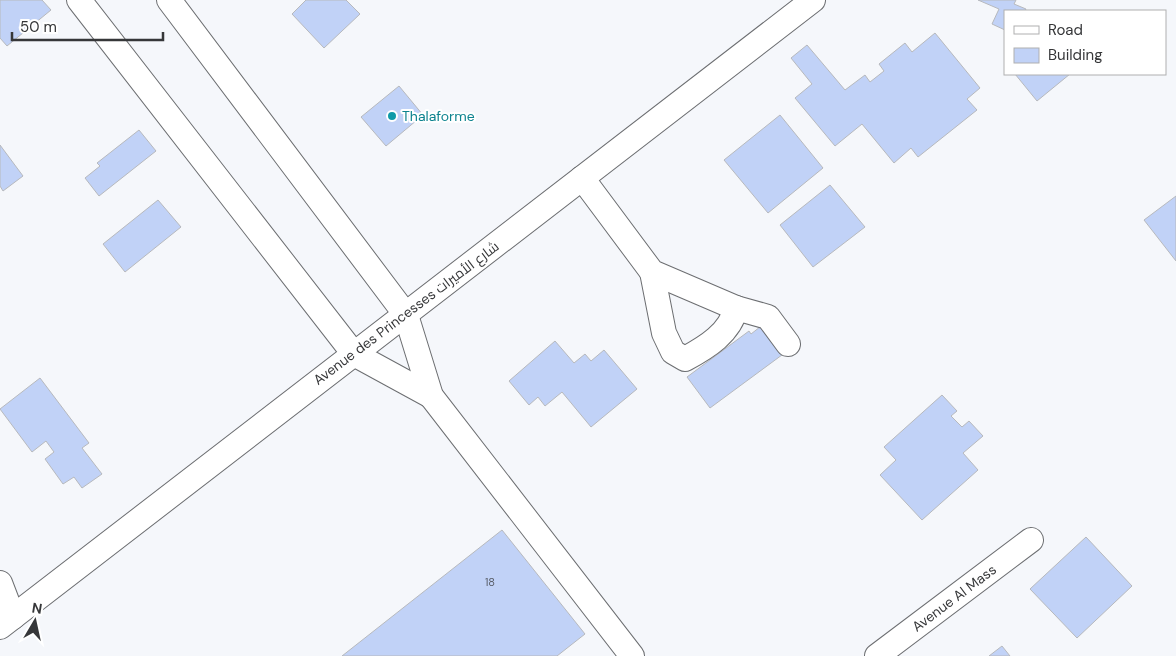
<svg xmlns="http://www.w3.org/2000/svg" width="1176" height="656" font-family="'DM Sans',Cairo,sans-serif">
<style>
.building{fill:#c1d2f7;stroke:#b7b9bd}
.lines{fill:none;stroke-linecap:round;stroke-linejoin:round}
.minor-casing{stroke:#6c6e71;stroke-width:26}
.minor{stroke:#fff;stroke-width:24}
.culture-dot{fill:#0f9aa8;stroke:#fff;stroke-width:2}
.labels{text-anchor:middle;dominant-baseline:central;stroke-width:4;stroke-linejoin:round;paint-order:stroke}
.number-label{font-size:11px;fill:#595e68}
.culture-label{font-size:14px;fill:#0d838f;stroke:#fff;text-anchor:start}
.street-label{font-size:14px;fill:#363739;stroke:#fff}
</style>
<rect width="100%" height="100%" fill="#f5f7fb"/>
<!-- building -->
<g class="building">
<polygon points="0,0 42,0 51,10 7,46 0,38"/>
<polygon points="306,0 346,0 360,14 324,48 292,14"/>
<polygon points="978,0 1016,0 1014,4 1026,9 1025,11 1005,11 1005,30 992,24 999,9"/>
<polygon points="935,33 980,88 967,99 977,110 918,157 911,148 894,163 862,124 835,146 795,98 812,84 791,58 807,45 845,90 865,75 870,82 884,71 879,64 905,43 912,52"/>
<polygon points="1015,74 1070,74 1037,101"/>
<polygon points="399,86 423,115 386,146 361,117"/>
<polygon points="780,115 823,168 768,213 724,160"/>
<polygon points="139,130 156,151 99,196 85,178 100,166 97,163"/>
<polygon points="0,145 23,176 3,191 0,186"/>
<polygon points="830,185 865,227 813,267 780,225"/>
<polygon points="1176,196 1176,261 1144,220"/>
<polygon points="158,200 181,227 125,272 103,244"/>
<polygon points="765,323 786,352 710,408 687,377 749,331 751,334"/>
<polygon points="555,341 574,363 585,354 591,361 604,350 637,389 591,427 562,392 545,406 538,397 529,405 509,381"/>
<polygon points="40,378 89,443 82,448 102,474 82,488 74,477 63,484 45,459 54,452 46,441 32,452 0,409"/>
<polygon points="942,395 957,411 951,416 962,427 969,421 983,436 963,453 978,470 922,520 880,475 896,460 884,447"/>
<polygon points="502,530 585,634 557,656 342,656"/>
<polygon points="1086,537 1132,586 1077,638 1030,589"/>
<polygon points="1002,646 1010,656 989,656"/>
</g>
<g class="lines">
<!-- minor casing -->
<g class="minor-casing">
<g id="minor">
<polyline points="79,0 354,354 431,396"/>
<polyline points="169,0 406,315 431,396 632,656"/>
<polyline points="582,178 652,272 736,308 768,317 788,344"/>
<path d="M652,272L664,333L673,352L685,359C707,347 730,333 736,308"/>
<polyline points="0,583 13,617"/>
<polyline points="0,627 813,0"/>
<polyline points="877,656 1031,540"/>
</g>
</g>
<!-- minor -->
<use href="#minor" class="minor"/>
</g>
<!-- markers -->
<circle class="culture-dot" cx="392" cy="116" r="5"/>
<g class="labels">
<!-- number labels -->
<g class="number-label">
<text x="490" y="582">18</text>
</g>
<!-- culture labels -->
<g class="culture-label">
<text x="402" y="116">Thalaforme</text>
</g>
<!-- street labels -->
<g class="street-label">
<text transform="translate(406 313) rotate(-37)">Avenue des Princesses شارع الأميرات</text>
<text transform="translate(954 598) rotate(-37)">Avenue Al Mass</text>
</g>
</g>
<!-- legend -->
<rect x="1004" y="10" width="162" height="65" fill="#ffffff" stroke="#afafb0"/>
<rect x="1014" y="26" width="25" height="8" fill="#ffffff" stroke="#afafb0"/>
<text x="1048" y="35" font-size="15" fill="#363739">Road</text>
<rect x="1014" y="48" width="25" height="15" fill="#c1d2f7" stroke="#afafb0"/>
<text x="1048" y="60" font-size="15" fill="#363739">Building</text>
<!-- north arrow -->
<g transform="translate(35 621) rotate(9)" stroke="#ffffff" stroke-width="4" paint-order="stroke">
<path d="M0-4L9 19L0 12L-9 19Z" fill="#363739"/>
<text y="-8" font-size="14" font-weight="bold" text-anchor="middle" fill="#363739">N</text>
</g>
<!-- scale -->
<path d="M12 32v8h151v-8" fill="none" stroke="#363739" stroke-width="2.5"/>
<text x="20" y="32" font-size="15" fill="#363739" stroke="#ffffff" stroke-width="4" paint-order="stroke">50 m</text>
</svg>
